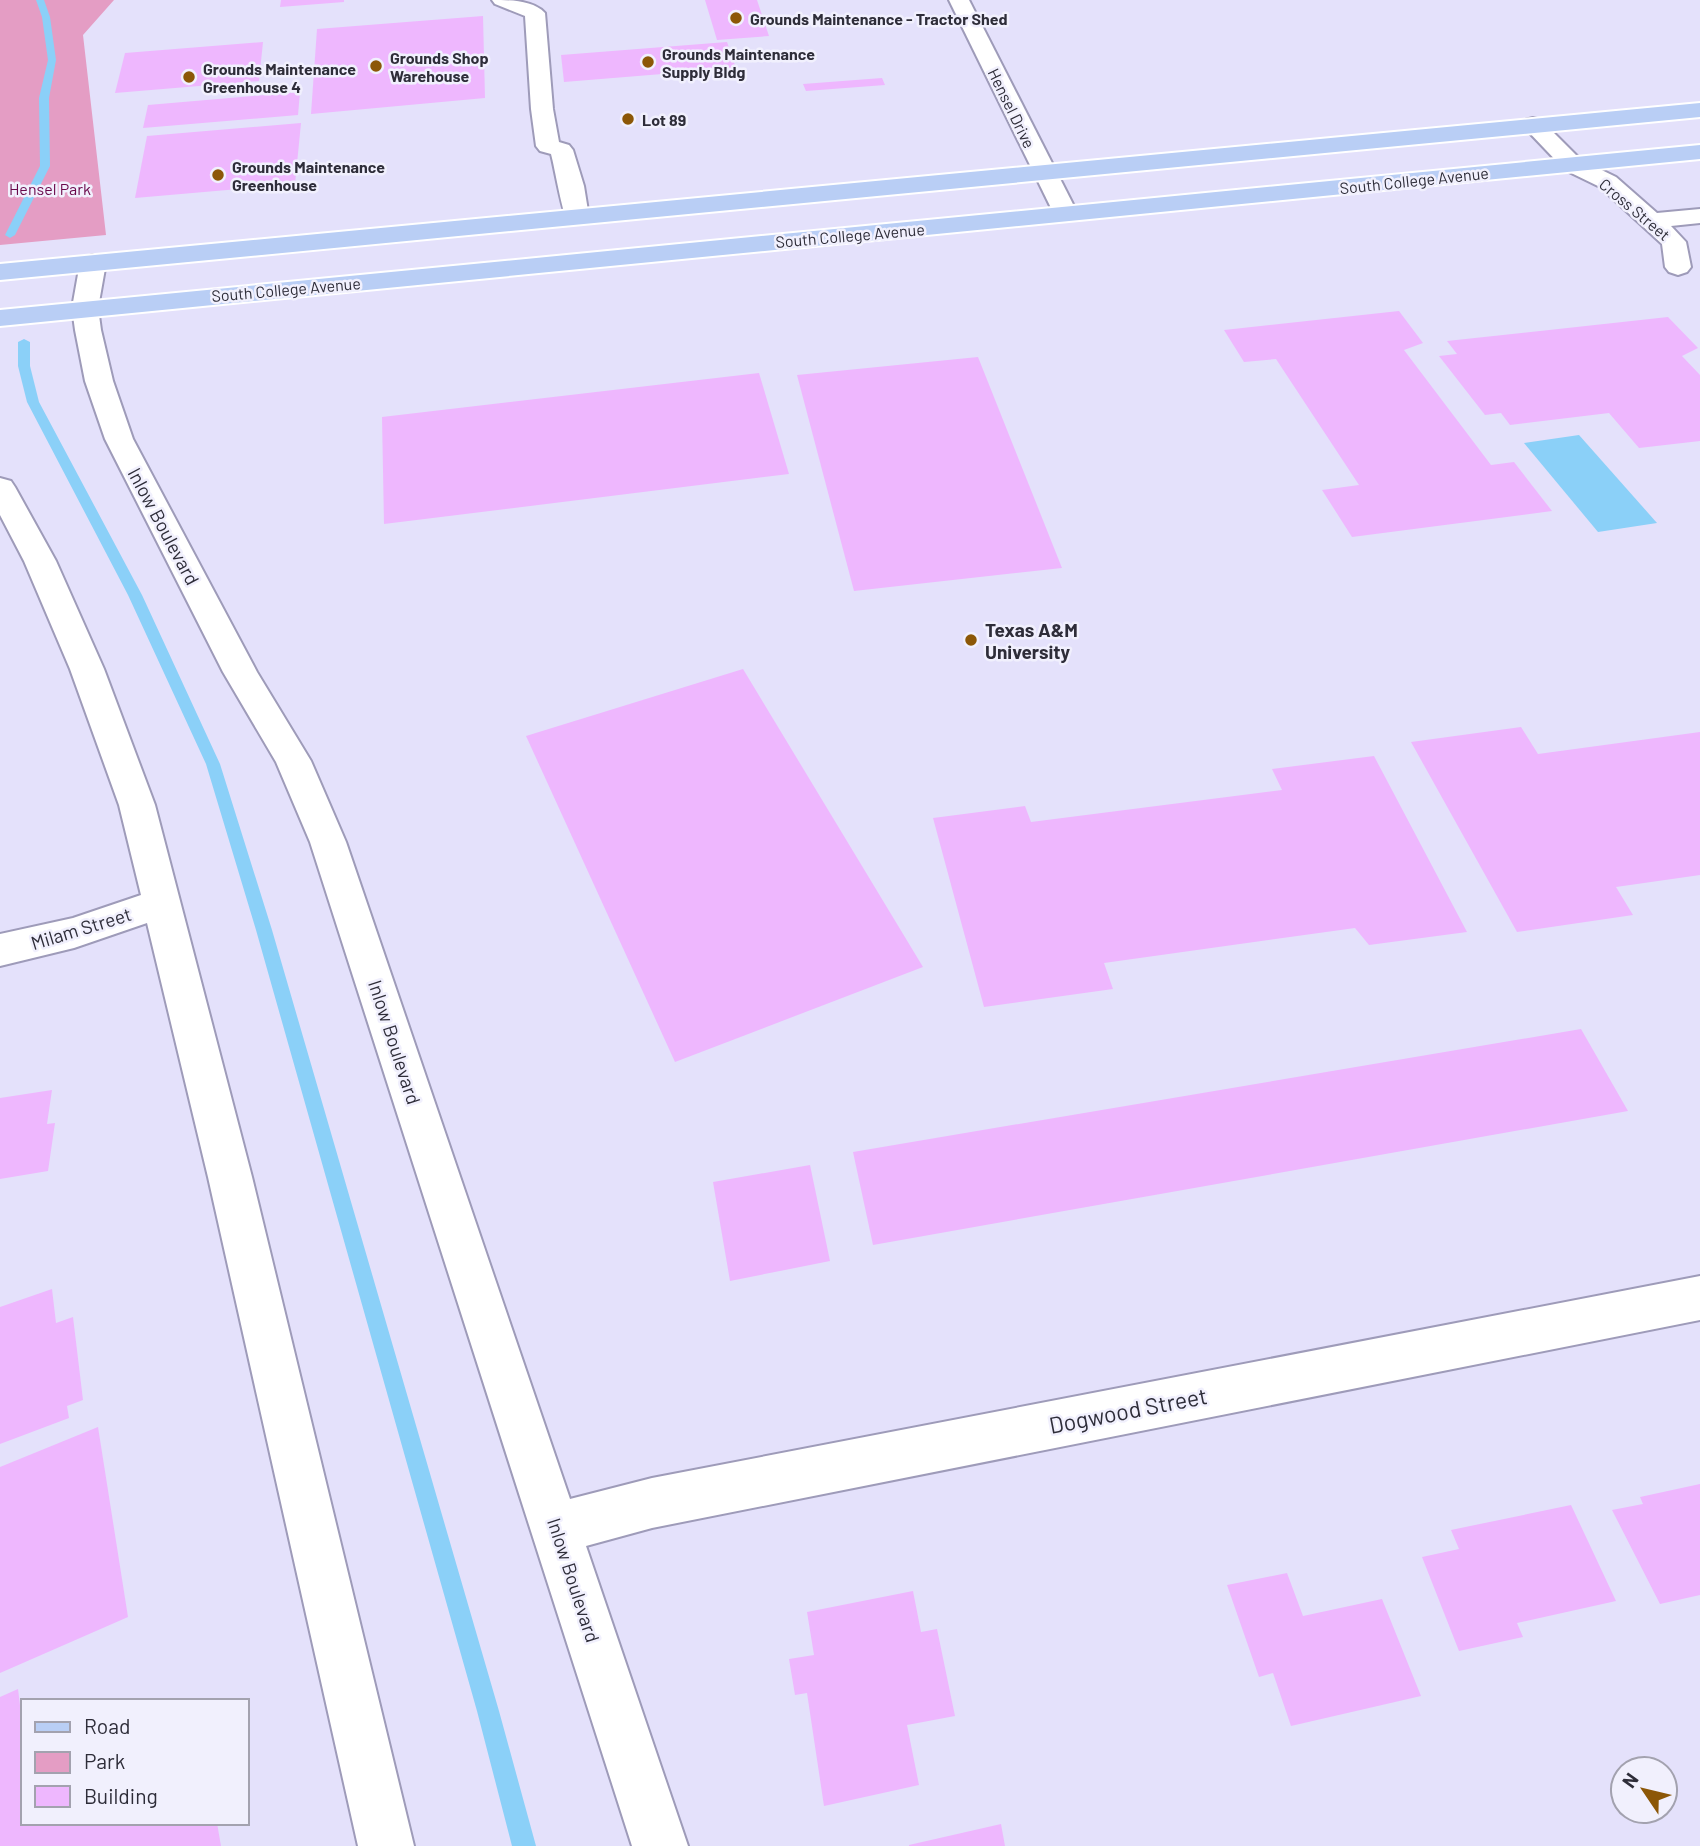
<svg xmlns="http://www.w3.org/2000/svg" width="1700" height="1846" font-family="Barlow,sans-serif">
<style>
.green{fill:#e49dc4}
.water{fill:#8bd0f8}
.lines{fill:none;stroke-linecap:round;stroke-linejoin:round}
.stream{fill:#8bd0f8;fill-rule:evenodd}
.building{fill:#eeb7fe}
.minor-casing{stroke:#9e9bb9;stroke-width:4}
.major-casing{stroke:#fff;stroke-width:4}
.minor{fill:#fff;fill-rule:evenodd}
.major{fill:#b9cef5;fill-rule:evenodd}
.poi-dot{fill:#8c5707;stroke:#f1f0fd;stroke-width:2.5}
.labels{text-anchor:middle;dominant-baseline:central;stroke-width:5;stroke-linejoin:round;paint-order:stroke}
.far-poi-label{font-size:16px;font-weight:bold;fill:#2e2d39;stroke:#f1f0fd;text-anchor:start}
.far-street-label{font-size:16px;fill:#2e2d39;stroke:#f1f0fd}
.far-park-label{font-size:16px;fill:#6a084b;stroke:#f1f0fd}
.street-label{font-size:19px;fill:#2e2d39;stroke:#f1f0fd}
.poi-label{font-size:19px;font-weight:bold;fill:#2e2d39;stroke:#f1f0fd;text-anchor:start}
.near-street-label{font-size:23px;fill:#2e2d39;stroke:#f1f0fd}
</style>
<rect width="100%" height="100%" fill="#e4e1fb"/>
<!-- green -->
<polygon class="green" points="0,0 114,0 83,35 106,235 0,245"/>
<!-- water -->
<polygon class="water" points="1579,435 1657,523 1598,532 1524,443"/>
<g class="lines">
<!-- stream -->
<g class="stream">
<polygon points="36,0 44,0 50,17 56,60 49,98 50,166 15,235 10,238 5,235 40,166 39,98 48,60 42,17"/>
<polygon points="24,339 30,342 30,366 39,402 142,595 220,764 272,930 499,1711 536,1846 512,1846 477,1711 256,930 206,764 128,595 27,402 18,366 18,342"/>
</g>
</g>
<!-- building -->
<g class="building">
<polygon points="281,0 344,0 344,2 280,7"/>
<polygon points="705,0 757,0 769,36 717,40"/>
<polygon points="483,16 485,98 311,114 317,29"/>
<polygon points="263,42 259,81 115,93 125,53"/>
<polygon points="727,42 736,68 564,82 561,55"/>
<polygon points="882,78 885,85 806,91 803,84"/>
<polygon points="300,92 298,115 143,128 148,105"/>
<polygon points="301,123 295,184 135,198 147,136"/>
<polygon points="1399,311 1423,343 1404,350 1491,465 1514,462 1552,511 1352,537 1322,490 1359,485 1276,359 1244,362 1224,330"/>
<polygon points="1668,317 1698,348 1682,356 1700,375 1700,441 1639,448 1609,413 1510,425 1501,413 1485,415 1439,356 1457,354 1447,341"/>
<polygon points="978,357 1062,568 854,591 797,375"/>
<polygon points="759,373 789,474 384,524 382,417"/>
<polygon points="743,669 923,967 675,1062 526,736"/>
<polygon points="1521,727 1538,754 1700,732 1700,875 1616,887 1633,915 1517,932 1411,742"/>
<polygon points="1374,756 1467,932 1369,945 1355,928 1104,963 1113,989 984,1007 933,818 1025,806 1031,822 1282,790 1272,769"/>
<polygon points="1581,1029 1628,1111 873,1245 853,1152"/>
<polygon points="52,1090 47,1124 55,1123 48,1171 0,1179 0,1098"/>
<polygon points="810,1165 830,1261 730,1281 713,1182"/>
<polygon points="52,1289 56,1323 73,1317 83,1400 67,1406 69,1418 0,1444 0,1307"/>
<polygon points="98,1427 128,1617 0,1673 0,1467"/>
<polygon points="1700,1484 1700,1595 1660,1604 1612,1510 1643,1504 1640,1497"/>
<polygon points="1571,1505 1616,1601 1517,1623 1523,1637 1459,1651 1422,1557 1459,1549 1451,1530"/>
<polygon points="1287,1573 1303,1616 1382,1599 1421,1696 1291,1726 1273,1673 1259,1677 1227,1585"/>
<polygon points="913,1591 921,1632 937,1629 955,1716 907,1725 919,1785 824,1806 807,1693 795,1695 789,1659 814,1655 807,1612"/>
<polygon points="18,1689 23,1729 23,1823 217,1823 221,1846 0,1846 0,1697"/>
<polygon points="1001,1824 1005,1846 909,1846 909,1845"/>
</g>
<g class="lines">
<!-- minor casing -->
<g class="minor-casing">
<g id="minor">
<path d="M492,0C510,0 533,0 545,13L553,109L559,142L569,145L573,150L584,186L589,217L586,222L577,224L568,222C562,213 555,169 551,154L540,151L536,146L531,109L525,16L495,4Z"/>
<polygon points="949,0 969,0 1078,214 1075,219 1066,221 1057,219 1054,214"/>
<polygon points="1533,118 1541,120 1581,160 1616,177 1657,213 1700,209 1700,223 1671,226 1686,242 1691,267 1687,272 1678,275 1669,272 1665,267 1662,244 1600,187 1565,170 1522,125 1525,120"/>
<polygon points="93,255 102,258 106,263 98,308 101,330 113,381 133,439 257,672 311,761 346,842 570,1499 652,1478 1700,1276 1700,1320 652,1528 586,1546 688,1846 632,1846 310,842 276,762 223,672 105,439 85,381 75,330 72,308 80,263 84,258"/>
<polygon points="0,478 11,481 15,487 56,561 104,669 155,805 252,1177 414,1846 358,1846 208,1177 147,923 74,948 0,966 0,934 73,918 141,895 119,805 70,669 24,561 0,515"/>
</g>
</g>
<!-- major casing -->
<g class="major-casing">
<g id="major">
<polygon points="1700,103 1700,117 0,280 0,264"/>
<polygon points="1700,145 1700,159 0,326 0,310"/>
</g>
</g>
<!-- minor -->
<use href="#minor" class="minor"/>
<!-- major -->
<use href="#major" class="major"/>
</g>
<!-- markers -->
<g class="poi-dot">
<circle cx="736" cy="18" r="7"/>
<circle cx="648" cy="62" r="7"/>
<circle cx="376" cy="66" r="7"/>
<circle cx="189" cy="77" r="7"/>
<circle cx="628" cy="119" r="7"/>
<circle cx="218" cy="175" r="7"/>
<circle cx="971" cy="640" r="7"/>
</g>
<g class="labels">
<!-- far-poi labels -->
<g class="far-poi-label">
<text x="750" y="18">Grounds Maintenance - Tractor Shed</text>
<text x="662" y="53">Grounds Maintenance<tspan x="662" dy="18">Supply Bldg</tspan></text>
<text x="390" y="57">Grounds Shop<tspan x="390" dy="18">Warehouse</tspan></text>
<text x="203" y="68">Grounds Maintenance<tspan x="203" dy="18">Greenhouse 4</tspan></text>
<text x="642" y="119">Lot 89</text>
<text x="232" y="166">Grounds Maintenance<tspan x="232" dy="18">Greenhouse</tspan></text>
</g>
<!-- far-street labels -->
<g class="far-street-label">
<text transform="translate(1012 108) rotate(64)">Hensel Drive</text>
<text transform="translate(1414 180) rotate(-6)">South College Avenue</text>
<text transform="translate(1635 209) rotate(40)">Cross Street</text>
<text transform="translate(850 235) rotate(-5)">South College Avenue</text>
<text transform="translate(286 289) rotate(-5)">South College Avenue</text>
</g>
<!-- far-park labels -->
<g class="far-park-label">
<text x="50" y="188">Hensel Park</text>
</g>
<!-- street labels -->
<g class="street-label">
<text transform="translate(164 526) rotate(62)">Inlow Boulevard</text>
<text transform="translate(81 928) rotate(-17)">Milam Street</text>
<text transform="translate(395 1042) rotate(72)">Inlow Boulevard</text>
<text transform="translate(574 1580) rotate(72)">Inlow Boulevard</text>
</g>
<!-- poi labels -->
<g class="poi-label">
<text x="985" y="629">Texas A&amp;M<tspan x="985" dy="22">University</tspan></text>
</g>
<!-- near-street labels -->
<g class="near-street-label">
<text transform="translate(1128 1410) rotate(-11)">Dogwood Street</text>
</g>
</g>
<!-- legend -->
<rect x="21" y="1699" width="228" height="126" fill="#f1f0fd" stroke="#a3a2af" stroke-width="2"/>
<rect x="35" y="1722" width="35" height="10" fill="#b9cef5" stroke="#a3a2af" stroke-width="2"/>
<text x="84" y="1734" font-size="21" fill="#2e2d39">Road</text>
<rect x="35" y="1752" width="35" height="21" fill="#e49dc4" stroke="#a3a2af" stroke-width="2"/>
<text x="84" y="1769" font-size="21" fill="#2e2d39">Park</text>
<rect x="35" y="1786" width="35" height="21" fill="#eeb7fe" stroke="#a3a2af" stroke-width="2"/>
<text x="84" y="1804" font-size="21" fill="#2e2d39">Building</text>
<!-- north arrow -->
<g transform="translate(1644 1790) rotate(305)"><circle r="33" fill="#f1f0fd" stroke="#a3a2af" stroke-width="2"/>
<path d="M0-5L12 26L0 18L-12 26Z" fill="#8c5707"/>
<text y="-10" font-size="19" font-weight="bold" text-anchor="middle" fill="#2e2d39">N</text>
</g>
</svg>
